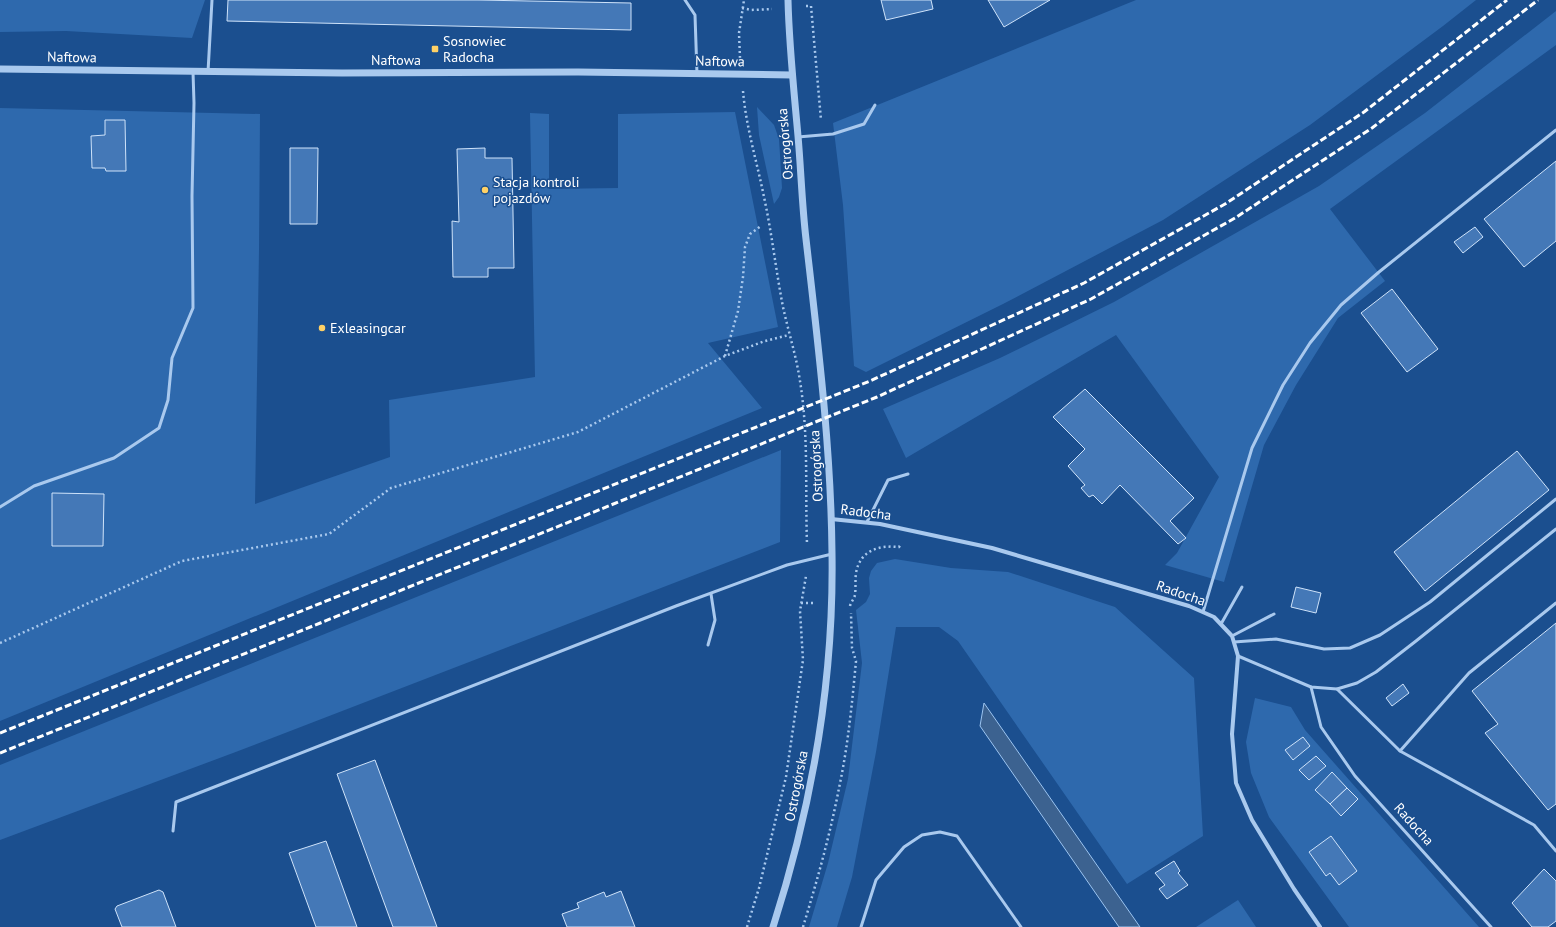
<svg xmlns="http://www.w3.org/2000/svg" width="1556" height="927" font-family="'PT Sans',sans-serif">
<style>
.green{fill:#2e69ad}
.water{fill:#3c6290;stroke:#9cc4f0}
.building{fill:#4478b7;stroke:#cfe3fa}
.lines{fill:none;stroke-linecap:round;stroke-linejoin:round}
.path{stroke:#a9c9ee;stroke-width:2.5;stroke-dasharray:2 3;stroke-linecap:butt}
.service{stroke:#a9c9ee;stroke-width:3}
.minor{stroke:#a9c9ee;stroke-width:4}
.tertiary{stroke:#a9c9ee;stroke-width:7}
.rail{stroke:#fff;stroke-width:3;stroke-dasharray:7 3;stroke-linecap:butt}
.poi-dot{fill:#ffd166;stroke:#1b4f8f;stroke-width:1.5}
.labels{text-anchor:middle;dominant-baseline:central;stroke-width:3;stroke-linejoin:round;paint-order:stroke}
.poi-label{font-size:14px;fill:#fff;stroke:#1b4f8f;text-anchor:start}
.street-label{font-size:14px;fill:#fff;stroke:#1b4f8f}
</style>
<rect width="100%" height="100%" fill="#1b4f8f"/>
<!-- green -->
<g class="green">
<polygon points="0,0 205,0 192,38 66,31 0,32"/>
<polygon points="1136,0 1476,0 1443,26 1310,125 1163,220 1003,304 866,372 854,366 843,205 833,123"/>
<polygon points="1556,11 1556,45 1330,209 1385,281 1338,318 1296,385 1264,445 1224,582 1165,565 1177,553 1219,477 1116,335 906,458 883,409 1000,358 1114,302 1319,186 1425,113"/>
<polygon points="757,107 774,125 779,139 782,188 779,197 774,204 759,135"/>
<polygon points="0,108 260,114 259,250 255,504 390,457 389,400 535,377 530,113 549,114 549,189 618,188 618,114 735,112 778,327 708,343 762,408 0,721"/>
<polygon points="781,450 780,542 233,753 0,840 0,765"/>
<polygon points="895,559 951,568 1008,572 1115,607 1194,678 1203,836 1127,884 958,641 939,627 896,627 876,752 852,877 837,927 809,927 828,863 848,779 862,663 856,610 866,602 870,594 869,578 871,571 877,563"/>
<polygon points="1255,698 1291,707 1305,730 1479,927 1349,927 1269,817 1251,773 1246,742"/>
<polygon points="1238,900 1256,927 1196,927"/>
</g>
<!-- water -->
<polygon class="water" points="984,703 1140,927 1119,927 980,726"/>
<!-- building -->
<g class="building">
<polygon points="228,0 478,0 631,3 631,30 227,21"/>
<polygon points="881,0 931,0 933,9 886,20"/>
<polygon points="988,0 1050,0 1004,27"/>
<polygon points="105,120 125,120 126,171 106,171 105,168 92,168 91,136 105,135"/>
<polygon points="290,148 318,148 317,224 290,224"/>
<polygon points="485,148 485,158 512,158 514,268 488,268 488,277 453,277 452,221 459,222 457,149"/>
<polygon points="1556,161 1556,241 1524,267 1484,219"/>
<polygon points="1475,227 1483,237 1463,253 1454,242"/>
<polygon points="1392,289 1438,349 1407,372 1361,313"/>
<polygon points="1085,389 1194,498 1170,521 1186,538 1178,544 1120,485 1102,504 1093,495 1089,497 1081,488 1085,485 1068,466 1085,449 1053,417"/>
<polygon points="1517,451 1549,490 1425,591 1394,552"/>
<polygon points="52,493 104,494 103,546 52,546"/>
<polygon points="1296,587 1321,593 1316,613 1291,607"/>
<polygon points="1556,623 1556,804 1548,810 1485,733 1498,724 1472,691"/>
<polygon points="1403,684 1409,693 1392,706 1386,698"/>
<polygon points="1303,737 1310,746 1293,760 1285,750"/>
<polygon points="1316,756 1326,766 1309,780 1299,770"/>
<polygon points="375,760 437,927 393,927 337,774"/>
<polygon points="1332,772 1347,788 1330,804 1315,790"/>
<polygon points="1347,788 1358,799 1341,816 1330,804"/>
<polygon points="1331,836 1357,871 1339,885 1330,873 1326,876 1309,852"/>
<polygon points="326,841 357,927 316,927 289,853"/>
<polygon points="1174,861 1180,871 1178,873 1188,885 1167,899 1159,889 1165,885 1155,873"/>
<polygon points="1544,869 1556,881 1556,921 1548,927 1532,927 1512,903"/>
<polygon points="159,890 163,892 176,927 122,927 115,909 117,906"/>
<polygon points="621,891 635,927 567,927 562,914 579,908 577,903 604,892 606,897"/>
</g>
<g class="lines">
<!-- path -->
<g class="path">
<polyline points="806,6 811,6 821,120"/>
<polyline points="742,8 751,10 772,9"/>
<polyline points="740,58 739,33 744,0"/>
<path d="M743,91C746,127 757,162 764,197C772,234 776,271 783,307C788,330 795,352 799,375C809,432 805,486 807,544"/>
<polyline points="725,356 738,311 743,277 745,247 750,234 761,226"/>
<polyline points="801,603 815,603"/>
<path d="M850,606C851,602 854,599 855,595C856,587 855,580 856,573C860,550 879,545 899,547L901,544"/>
<polyline points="0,643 182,561 329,534 391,488 578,432 725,356 765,341 789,335"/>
<polyline points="747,927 759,888 786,777 803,660 800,611 806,576"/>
<path d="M803,927C817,881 830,835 839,788C848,746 852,704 856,661L852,648L851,613"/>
</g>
<!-- service -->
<g class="service">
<polyline points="685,0 695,15 697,74"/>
<polyline points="208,72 212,0"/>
<polyline points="798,137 833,134 864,124 875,105"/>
<polyline points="0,507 34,486 114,458 159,428 168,400 172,358 193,308 192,196 194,103 193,72"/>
<polyline points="867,522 888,480 908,474"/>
<polyline points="1203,612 1252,448 1283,385 1310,343 1341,305 1379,272 1556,130"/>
<polyline points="1221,624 1242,587"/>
<polyline points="1232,636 1274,614"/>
<polyline points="1234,642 1276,639 1324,649 1350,648 1380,635 1430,602 1556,499"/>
<polyline points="708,645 715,620 711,594"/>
<polyline points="1238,656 1311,687 1337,689 1357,683 1376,672 1416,641 1556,529"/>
<polyline points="1311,687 1321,727 1355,776 1491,927"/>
<polyline points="1337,689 1400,751 1534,825 1556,851"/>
<polyline points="1400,751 1469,673 1556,603"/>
<polyline points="173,831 176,802 676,606 787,565 832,554"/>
<polyline points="861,927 876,880 904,847 922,835 940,832 957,836 1021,927"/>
</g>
<!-- minor -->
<polyline class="minor" points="831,519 880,524 992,548 1189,606 1214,617 1232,636 1238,656 1232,734 1236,783 1252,820 1294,889 1320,927"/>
<!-- tertiary -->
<g class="tertiary">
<polyline points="0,69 342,73 578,72 792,75"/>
<path d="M773,927C812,806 834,680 832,553C831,447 818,344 806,239C802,205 801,170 798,136C794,91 789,45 788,0"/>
</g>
<!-- rail -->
<g class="rail">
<polyline points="0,733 870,381 1084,283 1225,204 1364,112 1507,0"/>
<polyline points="0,753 877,397 1091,299 1235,218 1372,128 1538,0"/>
</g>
</g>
<!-- markers -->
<g class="poi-dot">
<rect x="431" y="45" width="8" height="8" rx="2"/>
<circle cx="485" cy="190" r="4"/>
<circle cx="322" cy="328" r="4"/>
</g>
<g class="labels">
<!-- poi labels -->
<g class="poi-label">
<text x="443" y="41">Sosnowiec<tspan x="443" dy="16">Radocha</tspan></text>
<text x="493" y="182">Stacja kontroli<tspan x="493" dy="16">pojazdów</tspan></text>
<text x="330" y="328">Exleasingcar</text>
</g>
<!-- street labels -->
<g class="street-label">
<text transform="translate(72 57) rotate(1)">Naftowa</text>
<text x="396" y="60">Naftowa</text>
<text transform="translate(720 61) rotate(1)">Naftowa</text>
<text transform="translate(785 144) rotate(-95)">Ostrogórska</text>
<text transform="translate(816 466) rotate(-93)">Ostrogórska</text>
<text transform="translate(866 512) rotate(7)">Radocha</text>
<text transform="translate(1181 593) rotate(19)">Radocha</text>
<text transform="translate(796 786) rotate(-79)">Ostrogórska</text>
<text transform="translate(1414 824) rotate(48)">Radocha</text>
</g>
</g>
</svg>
